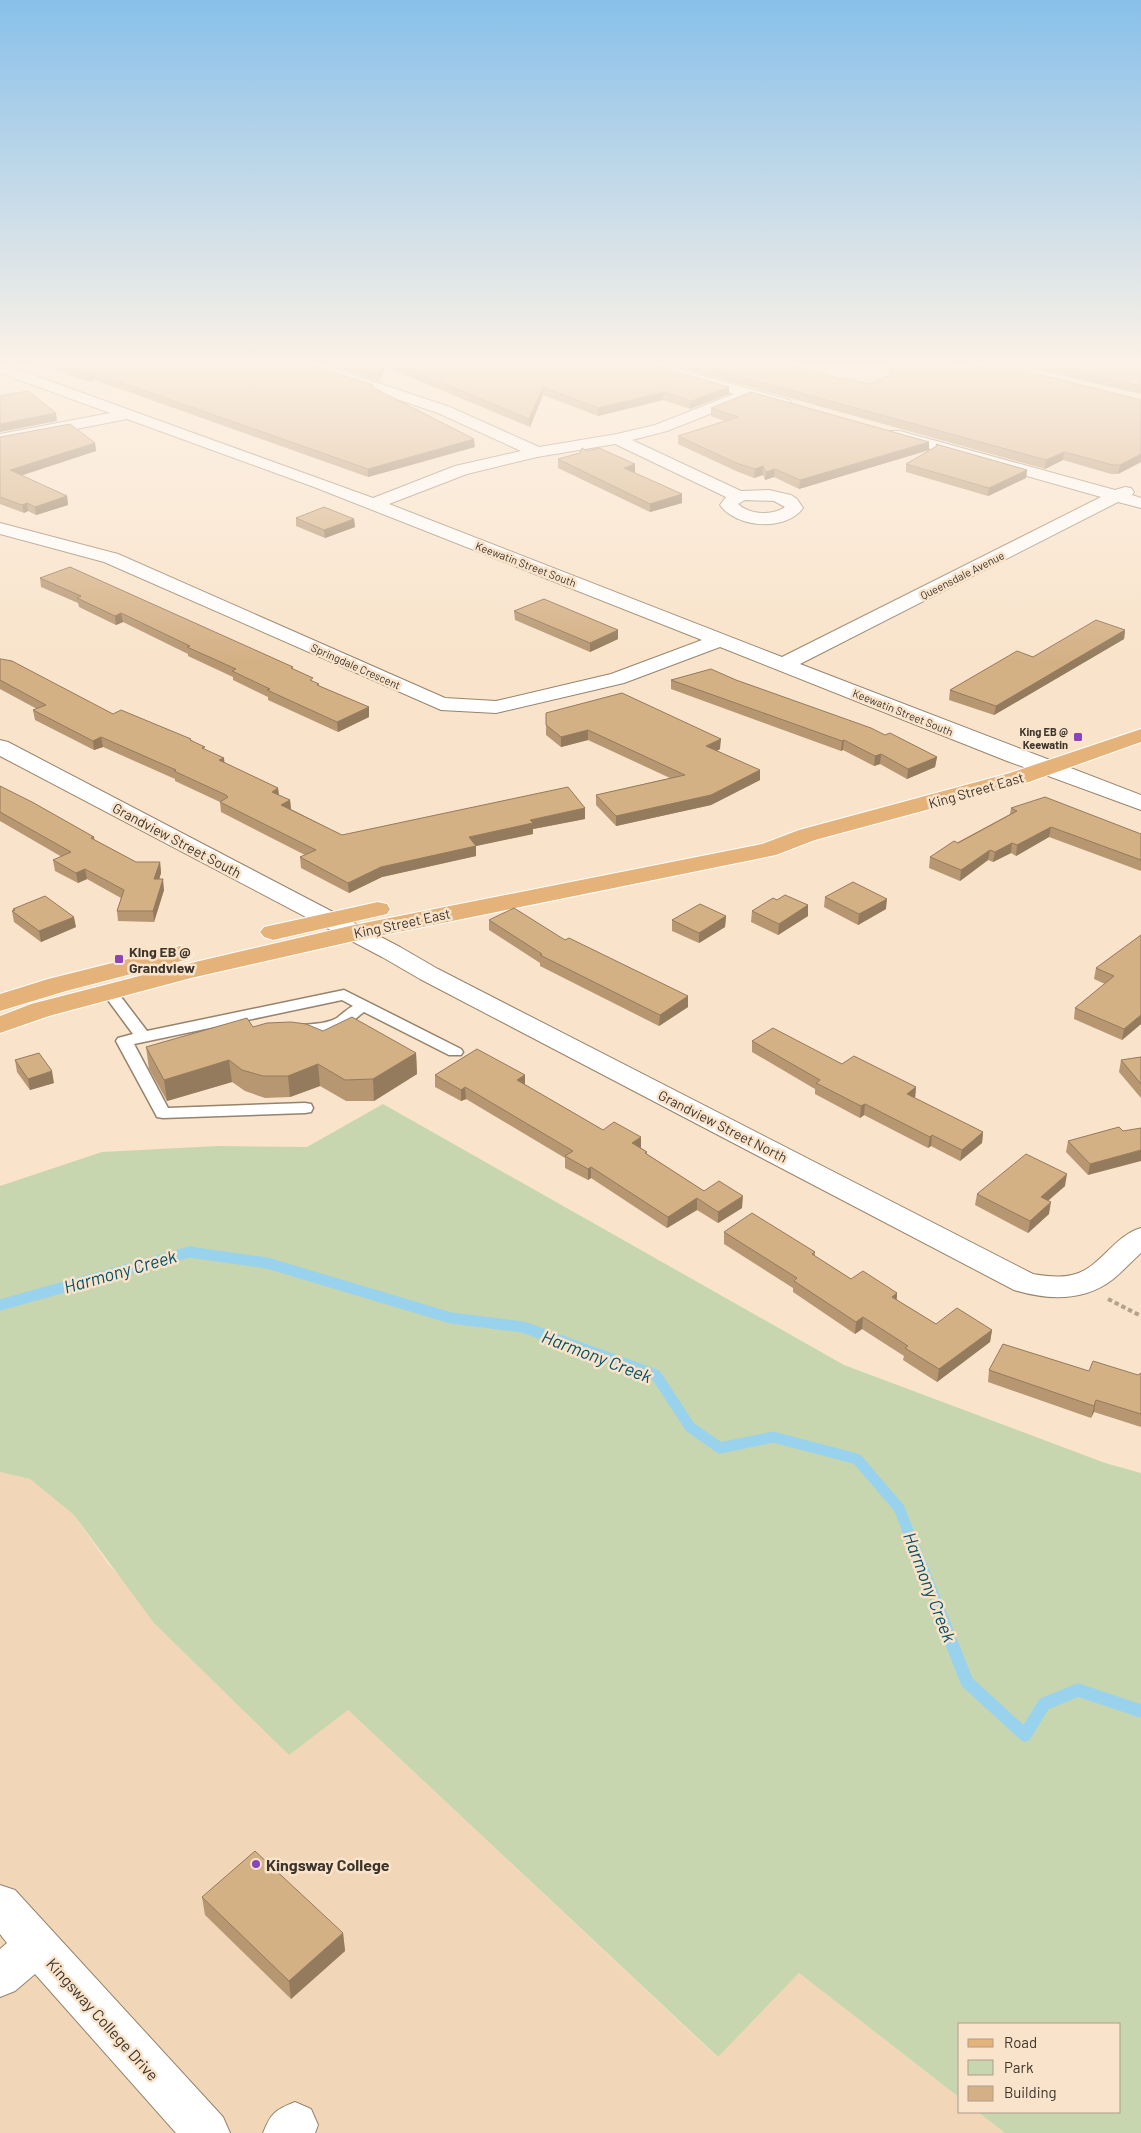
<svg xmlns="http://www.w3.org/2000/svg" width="1141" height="2133" font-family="Barlow,sans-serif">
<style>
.built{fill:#f1d7b8}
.green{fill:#c8d6af}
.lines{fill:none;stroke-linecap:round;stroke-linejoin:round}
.stream-far1{stroke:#98d2ed;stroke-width:11}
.stream{stroke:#98d2ed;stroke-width:13}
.service-casing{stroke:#96836c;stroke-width:3}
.minor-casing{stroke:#96836c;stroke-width:2}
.primary-casing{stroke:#fff;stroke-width:2}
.path{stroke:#b3a28e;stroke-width:4;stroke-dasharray:4.5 3;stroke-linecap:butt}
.service{fill:#fff;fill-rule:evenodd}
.minor{fill:#fff;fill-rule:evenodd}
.primary{fill:#e5b37a;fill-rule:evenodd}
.wall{fill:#b69772}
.shaded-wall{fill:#947b5d}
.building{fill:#d4b085;stroke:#947b5d}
.poi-dot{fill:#8945b9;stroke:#f9e3ca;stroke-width:2}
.labels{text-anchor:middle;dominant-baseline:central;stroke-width:5;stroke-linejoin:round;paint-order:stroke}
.far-street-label{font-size:11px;fill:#3d352b;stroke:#f9e3ca}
.far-poi-label{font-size:11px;font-weight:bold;fill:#3d352b;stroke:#f9e3ca;text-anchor:end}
.street-label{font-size:14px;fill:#3d352b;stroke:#f9e3ca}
.poi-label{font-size:14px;font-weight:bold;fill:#3d352b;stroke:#f9e3ca;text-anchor:start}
.near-poi-label{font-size:16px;font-weight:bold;fill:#3d352b;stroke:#f9e3ca;text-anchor:start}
.near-street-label{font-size:16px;fill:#3d352b;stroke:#f9e3ca}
.near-water-label{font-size:18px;font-style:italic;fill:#00516b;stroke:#f9e3ca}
</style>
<rect width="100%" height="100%" fill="#f9e3ca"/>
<!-- built -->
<polygon class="built" points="0,1472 30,1479 74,1515 108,1564 289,1754 348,1710 717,2057 799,1973 960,2098 960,2112 978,2112 1005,2133 0,2133"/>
<!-- green -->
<polygon class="green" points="383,1104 844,1365 1105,1463 1141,1473 1141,2133 1005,2133 978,2112 1120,2112 1120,2024 960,2024 960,2098 799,1973 718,2057 348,1710 289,1755 154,1623 74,1515 30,1479 0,1472 0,1186 102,1152 218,1146 307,1147"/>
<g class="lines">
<!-- stream-far1 -->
<polyline class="stream-far1" points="0,1305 189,1252 267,1263 451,1318 523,1327 656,1375 690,1427 720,1448 773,1437 857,1459 899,1508 937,1604"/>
<!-- stream -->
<polyline class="stream" points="936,1603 967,1682 1025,1735 1044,1704 1078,1690 1141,1711"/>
<!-- service casing -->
<g class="service-casing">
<path id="service" d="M110,987L115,989L147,1031L344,990L461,1049L463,1052L461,1055H449L364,1012C358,1016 352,1023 345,1026C329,1032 306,1037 289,1033L287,1030L289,1027C305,1023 323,1026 337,1018C342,1014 347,1009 353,1006L342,1000L134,1044L168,1108L305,1103L311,1104L313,1108L311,1112L305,1113L163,1118L157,1117L155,1113L116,1041L118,1038L133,1034L102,992L105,989Z"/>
</g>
<!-- minor casing -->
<g class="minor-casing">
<g id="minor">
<path d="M0,363L373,498L455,466L521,451L438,413L299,366L297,363H318L450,407L539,447L617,434L655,425L734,394L638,366L636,363H658L789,400L791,403L789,406L783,408L750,398L667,431L632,440L741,491L769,490L791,495L797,499L803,508C786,532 736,528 720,505L726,497L615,444L537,457L467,474L389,504L782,657L1101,497L888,437L886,434L888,431H900L1115,490L1125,487L1131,488L1134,492L1132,495L1141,498V508L1118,502L800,664L1141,795V810L1007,761L720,647L624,683L496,713L441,710L104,562L0,534V523L118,554L445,698L496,701L611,674L702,640L314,487L127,419L0,444V434L110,413L0,373ZM745,500L774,501L785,507C772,516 750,515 738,504Z"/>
<path d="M0,740L8,742L400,947L438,969L1033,1274C1045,1276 1059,1278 1072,1275C1100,1269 1113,1236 1141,1228V1253C1131,1262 1122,1272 1112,1280C1083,1302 1047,1300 1014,1290L420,979L382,957L0,756Z"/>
<polygon points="0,1885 15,1890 223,2117 230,2133 176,2133 35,1974 15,1991 0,1997 0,1949 7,1943 0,1934"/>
<path d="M295,2102L311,2109L318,2125L315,2133H263C271,2113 275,2110 295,2102Z"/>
</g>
</g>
<!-- primary casing -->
<g class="primary-casing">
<g id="primary">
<polygon points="1141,729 1141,742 1026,783 815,840 776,855 354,941 191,978 49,1016 0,1033 0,1016 31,1004 178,966 354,925 762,844 799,830 1010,773"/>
<polygon points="378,902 387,904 390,909 387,914 273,940 264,937 260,932 264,927"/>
<polygon points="180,946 189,949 193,954 189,959 66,991 0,1011 0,994 48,979"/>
</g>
</g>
<!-- path -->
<polyline class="path" points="1108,1299 1141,1316"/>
<!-- service -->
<use href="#service" class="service"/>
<!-- minor -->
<use href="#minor" class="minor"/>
<!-- primary -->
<use href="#primary" class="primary"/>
</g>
<!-- wall -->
<g class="wall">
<polygon points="31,363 266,363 273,369 373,388 475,447 368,477 95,380 90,382"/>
<polygon points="323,363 646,363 729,394 690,409 663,400 598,416 543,395 530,427 386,367 379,381"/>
<polygon points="664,363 779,363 841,379 869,384 890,375 887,363 939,363 959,373 971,370 1141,400 1141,462 1118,474 1111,474 1063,460 1045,469"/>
<polygon points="1009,363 1141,363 1141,394"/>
<polygon points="711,408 929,442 929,450 799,489 774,477 765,480 763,475 754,478 736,471 678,444 678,436 725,421 711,416"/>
<polygon points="0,437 95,443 96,451 21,475 67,496 68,505 36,515 28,511 24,513 0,504"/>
<polygon points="936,444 1027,470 1026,478 988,496 906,472 906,464 936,446"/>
<polygon points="558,459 635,473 682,503 650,512 558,468"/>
<polygon points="296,518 354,519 355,527 325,538 296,526"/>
<polygon points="40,578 293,669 319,686 369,707 369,717 338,732 268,700 268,697 233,680 233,677 188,656 188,654 123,622 116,625 79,607 78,603 41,587"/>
<polygon points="514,611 618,630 618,639 590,652 515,620"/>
<polygon points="1125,630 1124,639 994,715 949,700 950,690 1033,657"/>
<polygon points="0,659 113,714 191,740 224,763 278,788 279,795 290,800 291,809 342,835 585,819 533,829 533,834 476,846 476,856 382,877 349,893 301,868 300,857 305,855 221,812 220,802 175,781 175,779 103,747 94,750 35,720 33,710 37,709 0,689"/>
<polygon points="671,680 736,680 885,735 937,757 935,767 907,779 880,764 874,766 843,750 841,751 671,689"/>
<polygon points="546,713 720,749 717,751 760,780 711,805 616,826 596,805 596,795 670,778 588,740 561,747 546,735"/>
<polygon points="0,786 94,837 95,840 136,862 160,862 161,873 159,879 164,890 154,922 118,921 117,911 121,898 87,879 78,883 55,871 53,860 62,857 0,821"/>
<polygon points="1011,808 1141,834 1141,871 1049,837 1016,856 1011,853 993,862 988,860 960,881 929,868 930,857 1010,814"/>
<polygon points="825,897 886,909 858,925 824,907"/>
<polygon points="777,900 808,905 808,916 778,935 751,922 752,911"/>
<polygon points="13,909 76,927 41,942 14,922 12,911 14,910"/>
<polygon points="726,916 725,927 699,943 672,931 672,920"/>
<polygon points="489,920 688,996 688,1007 659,1026 540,966 540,963 489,930"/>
<polygon points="1141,935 1141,1024 1122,1040 1074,1019 1075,1008 1105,984 1094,979 1096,968"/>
<polygon points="253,1027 323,1031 416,1053 417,1074 374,1101 346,1101 320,1086 290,1097 265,1098 245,1091 232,1082 167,1101 149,1069 146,1047"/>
<polygon points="752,1041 842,1064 916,1087 915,1098 983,1132 982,1143 960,1161 931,1146 928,1148 864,1115 860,1118 815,1094 815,1089 752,1052"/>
<polygon points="1141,1057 1141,1098 1119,1072 1121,1060"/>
<polygon points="15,1060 54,1083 30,1090 17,1072"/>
<polygon points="435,1075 525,1075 525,1085 603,1130 641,1137 641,1148 647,1152 647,1154 704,1191 742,1208 718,1223 697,1210 667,1228 591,1178 588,1180 565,1168 565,1158 466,1099 461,1101 435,1087"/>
<polygon points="1123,1131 1088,1175 1066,1152 1068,1141"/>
<polygon points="1065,1186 1048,1201 1049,1214 1028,1233 975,1205 977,1194"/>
<polygon points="724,1232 815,1252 815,1256 851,1279 897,1293 897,1300 936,1324 992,1330 990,1342 937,1382 903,1360 904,1356 862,1329 855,1334 793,1292 793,1288 724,1244"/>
<polygon points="989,1370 1089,1371 1138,1375 1141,1373 1141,1427 1094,1412 1091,1418 988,1382"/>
<polygon points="202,1897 343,1933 345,1951 291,1999 205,1915"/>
</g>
<!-- shaded-wall -->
<g class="shaded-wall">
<polygon points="384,363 386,363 386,367 379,381 379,374"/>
<polygon points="94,373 95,380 90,382 89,374"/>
<polygon points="543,387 543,395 530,427 529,419"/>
<polygon points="729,387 729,394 690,409 691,401"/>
<polygon points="664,392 663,400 598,416 598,408"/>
<polygon points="56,413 57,421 0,432 0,424"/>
<polygon points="474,439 475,447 368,477 368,469"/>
<polygon points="929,442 929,450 799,489 800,480"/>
<polygon points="95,443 96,451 11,479 10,470"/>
<polygon points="1064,452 1063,460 1045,469 1046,460"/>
<polygon points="1141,454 1141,462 1118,474 1120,465"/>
<polygon points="635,464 635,473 624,468"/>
<polygon points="763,466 763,475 754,478 755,469"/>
<polygon points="775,469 774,477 765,480 766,472"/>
<polygon points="1027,470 1026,478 988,496 989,488"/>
<polygon points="682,494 682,503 650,512 650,504"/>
<polygon points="67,496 68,505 36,515 35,507"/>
<polygon points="27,503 28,511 24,513 22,505"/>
<polygon points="354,519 355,527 325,538 324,530"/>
<polygon points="121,613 123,622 116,625 115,616"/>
<polygon points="618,630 618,639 590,652 590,643"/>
<polygon points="1125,630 1124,639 994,715 996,706"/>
<polygon points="369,707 369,717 338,732 337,722"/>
<polygon points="588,730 588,740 561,747 561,737"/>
<polygon points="101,737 103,747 94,750 93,741"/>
<polygon points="721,739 720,749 706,756 706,746"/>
<polygon points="844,740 843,750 841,751 842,741"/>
<polygon points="881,754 880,764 874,766 875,756"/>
<polygon points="937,757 935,767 907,779 908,769"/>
<polygon points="224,758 225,768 219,760"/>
<polygon points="760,770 760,780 711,805 616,826 616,816"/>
<polygon points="278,788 279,798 272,792"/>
<polygon points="290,800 291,810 281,805"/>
<polygon points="585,808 585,819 533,829 533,834 476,846 476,856 382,877 349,893 348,883 381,867 469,837 530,820"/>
<polygon points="1051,827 1049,837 1016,856 1017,845"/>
<polygon points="1012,843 1011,853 993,862 995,852"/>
<polygon points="990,850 988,860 960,881 961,870"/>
<polygon points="160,862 161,873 156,890 154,879"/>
<polygon points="85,869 87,879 78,883 76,873"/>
<polygon points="163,879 164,890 154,922 153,911"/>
<polygon points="887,899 886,909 858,925 859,914"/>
<polygon points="808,905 808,916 778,935 779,924"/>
<polygon points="726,916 725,927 699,943 699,933"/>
<polygon points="74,917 76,927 41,942 39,931"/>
<polygon points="688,996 688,1007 659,1026 660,1015"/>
<polygon points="1141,1015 1141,1024 1122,1040 1124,1029"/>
<polygon points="416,1053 417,1074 374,1101 373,1079"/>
<polygon points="229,1060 232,1082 167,1101 164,1080"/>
<polygon points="318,1064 320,1086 290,1097 288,1076"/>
<polygon points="52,1071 54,1083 30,1090 28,1079"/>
<polygon points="525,1075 525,1086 517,1080"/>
<polygon points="465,1087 466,1099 461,1101 461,1090"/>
<polygon points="916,1087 915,1098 907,1094"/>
<polygon points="865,1104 864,1115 860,1118 861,1106"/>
<polygon points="983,1132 982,1143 960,1161 962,1150"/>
<polygon points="932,1135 931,1146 928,1148 930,1137"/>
<polygon points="641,1137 641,1148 632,1143"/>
<polygon points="1141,1150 1141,1161 1088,1175 1090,1164"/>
<polygon points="591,1167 591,1178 588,1180 588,1169"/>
<polygon points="1067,1174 1065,1186 1039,1208 1041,1197"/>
<polygon points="743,1196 742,1208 718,1223 718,1212"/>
<polygon points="697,1198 697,1210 667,1228 668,1217"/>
<polygon points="1051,1202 1049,1214 1028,1233 1030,1221"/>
<polygon points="897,1293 896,1304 892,1297"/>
<polygon points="863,1317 862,1329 855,1334 856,1322"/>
<polygon points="992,1330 990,1342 937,1382 939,1369"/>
<polygon points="1096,1400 1094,1412 1091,1418 1094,1406"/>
<polygon points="343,1933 345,1951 291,1999 289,1981"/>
</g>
<!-- building -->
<g class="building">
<polygon points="53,363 266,363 273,369 293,363 305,363 373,385 372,387 474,439 368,469 94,373 89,374"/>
<polygon points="345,363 384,363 379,374"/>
<polygon points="394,363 646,363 729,387 691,401 664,392 598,408 543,387 529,419"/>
<polygon points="691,363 779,363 841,379 845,378 869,384 893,374 890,363 939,363 959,373 967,369 971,370 990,363 993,363 1141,400 1141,454 1120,465 1113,465 1064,452 1046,460"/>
<polygon points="1042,363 1141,363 1141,386"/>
<polygon points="28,391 56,413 0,424 0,396"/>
<polygon points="751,392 929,442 800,480 775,469 766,472 763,466 755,469 736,463 678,436 738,417 711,408"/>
<polygon points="70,424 95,443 10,470 67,496 35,507 27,503 22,505 0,497 0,437"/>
<polygon points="936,444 1027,470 989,488 906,464 937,446"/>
<polygon points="582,448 587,451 599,448 635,464 624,468 682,494 650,504 558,459 580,453"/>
<polygon points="324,507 354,519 324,530 296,518"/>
<polygon points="70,567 293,667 291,668 313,678 310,680 319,684 317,685 369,707 337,722 267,690 270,689 232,671 236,669 187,647 190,646 121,613 115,616 77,598 81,596 40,578"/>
<polygon points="544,599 618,630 590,643 514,611"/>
<polygon points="1096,620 1125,630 996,706 950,690 1017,651 1033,657"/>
<polygon points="0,659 1,659 12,661 113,714 121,710 191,739 190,740 205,747 202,748 224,758 219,760 278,788 272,792 290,800 281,805 342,835 568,787 585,808 530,820 533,823 469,837 476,846 381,867 348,883 300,857 316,850 220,802 228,797 226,795 174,771 176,770 101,737 93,741 33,710 46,705 0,680"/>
<polygon points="711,669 736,680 871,728 885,735 890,733 937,757 908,769 881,754 875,756 844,740 842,741 671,680"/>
<polygon points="622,693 721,739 706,746 760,770 711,795 616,816 596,795 685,775 588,730 561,737 546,725 546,713"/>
<polygon points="0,786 32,802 94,837 91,838 136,862 160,862 154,879 163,879 153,911 117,911 124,890 85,869 76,873 53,860 71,852 0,812"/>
<polygon points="1045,797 1141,834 1141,860 1051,827 1017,845 1012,843 995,852 990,850 961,870 930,857 954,841 958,843 1017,811 1011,808"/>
<polygon points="853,882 887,899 859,914 825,897"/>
<polygon points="785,895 808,905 779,924 752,911 773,898 777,900"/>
<polygon points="45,896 74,917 39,931 12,911 15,910 13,909"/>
<polygon points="700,904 726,916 699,933 672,920"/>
<polygon points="514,908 565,940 569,938 688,996 660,1015 540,955 542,954 489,920"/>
<polygon points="1141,935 1141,1015 1124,1029 1075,1008 1114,976 1096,968"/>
<polygon points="352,1017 416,1053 373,1079 345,1080 318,1064 288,1076 263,1076 242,1070 229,1060 164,1080 146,1047 247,1018 253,1027 267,1023 291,1022 306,1024 323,1031"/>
<polygon points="773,1028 842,1064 854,1056 916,1087 907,1094 983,1132 962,1150 932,1135 930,1137 865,1104 861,1106 816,1083 820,1080 752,1041"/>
<polygon points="477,1049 525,1075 517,1080 603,1130 614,1122 641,1137 632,1143 647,1152 645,1153 704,1191 719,1181 743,1196 718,1212 697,1198 668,1217 591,1167 588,1169 565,1156 573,1151 465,1087 461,1090 435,1075"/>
<polygon points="39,1053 52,1071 28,1079 15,1060"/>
<polygon points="1141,1057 1141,1084 1121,1060"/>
<polygon points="1119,1127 1123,1131 1141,1128 1141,1150 1090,1164 1068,1141"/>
<polygon points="1026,1154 1067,1174 1041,1197 1051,1202 1030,1221 977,1194"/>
<polygon points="752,1213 815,1252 812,1254 851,1279 863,1271 897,1293 892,1297 936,1324 957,1308 992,1330 939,1369 905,1348 908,1346 863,1317 856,1322 794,1281 797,1278 724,1232"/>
<polygon points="1003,1344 1089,1371 1093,1361 1138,1375 1141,1373 1141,1414 1096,1400 1094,1406 989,1370"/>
<polygon points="255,1851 343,1933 289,1981 202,1897"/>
</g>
<!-- sky -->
<linearGradient id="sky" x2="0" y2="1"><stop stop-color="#88c0ea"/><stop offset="0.55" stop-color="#fcf2e7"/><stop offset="1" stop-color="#fcf2e7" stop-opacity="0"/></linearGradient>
<rect width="1141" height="661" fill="url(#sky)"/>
<!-- markers -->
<g class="poi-dot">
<rect x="1073" y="732" width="10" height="10" rx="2.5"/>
<rect x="114" y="954" width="10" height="10" rx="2.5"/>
<circle cx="256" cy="1864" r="5"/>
</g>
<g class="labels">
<!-- far-street labels -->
<g class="far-street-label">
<text transform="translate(526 564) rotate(21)">Keewatin Street South</text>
<text transform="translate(962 575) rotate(-27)">Queensdale Avenue</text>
<text transform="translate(356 666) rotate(24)">Springdale Crescent</text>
<text transform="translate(903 712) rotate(22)">Keewatin Street South</text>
</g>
<!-- far-poi labels -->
<g class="far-poi-label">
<text x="1068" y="731">King EB @<tspan x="1068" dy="13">Keewatin</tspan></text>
</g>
<!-- street labels -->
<g class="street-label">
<text transform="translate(976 790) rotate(-16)">King Street East</text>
<text transform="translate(177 840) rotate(28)">Grandview Street South</text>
<text transform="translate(402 923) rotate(-12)">King Street East</text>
<text transform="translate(723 1126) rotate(27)">Grandview Street North</text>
</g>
<!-- poi labels -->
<g class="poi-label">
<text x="129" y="951">King EB @<tspan x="129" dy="16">Grandview</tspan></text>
</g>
<!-- near-poi labels -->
<g class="near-poi-label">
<text x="266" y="1864">Kingsway College</text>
</g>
<!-- near-street labels -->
<g class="near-street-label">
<text transform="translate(103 2019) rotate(48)">Kingsway College Drive</text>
</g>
<!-- near-water labels -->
<g class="near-water-label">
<text transform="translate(120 1271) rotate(-16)">Harmony Creek</text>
<text transform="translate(597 1356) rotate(21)">Harmony Creek</text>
<text transform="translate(930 1587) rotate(69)">Harmony Creek</text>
</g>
</g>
<!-- legend -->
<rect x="958" y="2023" width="162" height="90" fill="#f9e3ca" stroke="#ae9d8a"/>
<rect x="968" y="2039" width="25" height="8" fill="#e5b37a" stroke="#ae9d8a"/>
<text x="1004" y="2048" font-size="15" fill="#3d352b">Road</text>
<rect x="968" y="2060" width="25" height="15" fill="#c8d6af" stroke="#ae9d8a"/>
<text x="1004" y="2073" font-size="15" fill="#3d352b">Park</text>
<rect x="968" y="2086" width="25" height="15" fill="#d4b085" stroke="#ae9d8a"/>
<text x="1004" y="2098" font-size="15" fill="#3d352b">Building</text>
</svg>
